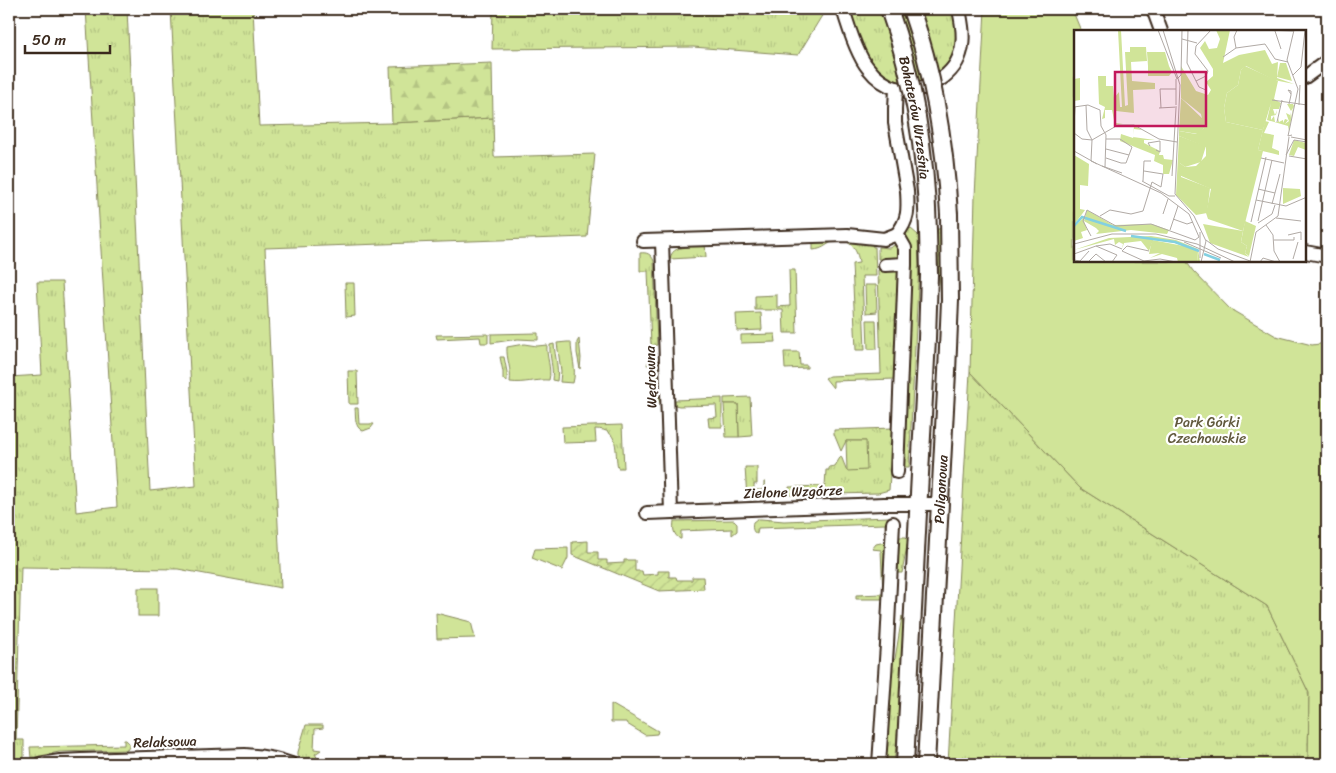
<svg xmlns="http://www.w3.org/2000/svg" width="1336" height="773" font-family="Sriracha,sans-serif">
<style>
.grass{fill:url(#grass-tufts);stroke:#86875b}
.forest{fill:url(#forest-firs);stroke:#86875b}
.park{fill:#d0e498;stroke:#86875b}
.garden{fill:url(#garden-furrows);stroke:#86875b}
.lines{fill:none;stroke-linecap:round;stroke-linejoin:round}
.minor-casing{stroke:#3b2a1e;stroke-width:16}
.major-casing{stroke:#3b2a1e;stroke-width:20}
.minor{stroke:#fff;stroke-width:12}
.major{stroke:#fff;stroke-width:16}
.major-bridge-casing{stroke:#3b2a1e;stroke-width:20;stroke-linecap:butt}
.major-bridge{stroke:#fff;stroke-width:16}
.labels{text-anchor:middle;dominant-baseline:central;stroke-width:4.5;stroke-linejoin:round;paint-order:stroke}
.street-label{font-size:14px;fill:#3b2a1e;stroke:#fff}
.park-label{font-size:14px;fill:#60583c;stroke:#fff}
.inset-river{fill:none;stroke:#82d0e1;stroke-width:2.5}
.inset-road{fill:none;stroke:#b1aaa5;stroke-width:1}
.view{fill:#c2185b;fill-opacity:0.15;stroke:#c2185b;stroke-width:2.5}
.inset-edge{fill:none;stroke:#3b2a1e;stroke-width:2.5}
</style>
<defs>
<pattern id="grass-tufts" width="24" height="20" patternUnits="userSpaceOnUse" patternTransform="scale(1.25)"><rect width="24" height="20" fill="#d0e498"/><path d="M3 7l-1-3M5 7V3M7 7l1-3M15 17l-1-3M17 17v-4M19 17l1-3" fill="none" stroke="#b4c483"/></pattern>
<pattern id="forest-firs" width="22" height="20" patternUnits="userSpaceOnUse" patternTransform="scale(1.25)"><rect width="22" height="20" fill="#d0e498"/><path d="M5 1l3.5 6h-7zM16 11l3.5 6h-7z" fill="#b4c483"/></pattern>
<pattern id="garden-furrows" width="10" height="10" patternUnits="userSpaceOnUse" patternTransform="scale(1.25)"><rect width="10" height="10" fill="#d0e498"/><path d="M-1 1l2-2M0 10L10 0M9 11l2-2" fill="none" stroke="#b4c483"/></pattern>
</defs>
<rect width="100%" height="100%" fill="#fff"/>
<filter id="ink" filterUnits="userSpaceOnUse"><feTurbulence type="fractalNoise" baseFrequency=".02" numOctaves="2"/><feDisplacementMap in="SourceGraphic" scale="10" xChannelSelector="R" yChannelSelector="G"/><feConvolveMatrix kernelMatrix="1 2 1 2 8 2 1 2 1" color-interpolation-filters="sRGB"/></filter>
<g filter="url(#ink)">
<!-- grass -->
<g class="grass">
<polygon points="86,9 127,9 150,491 196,486 171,9 253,9 259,126 392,123 493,118 494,157 595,154 587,237 265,248 281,588 178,569 21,567 16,740 24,740 24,758 9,764 9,377 42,375 37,282 62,282 76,512 117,507"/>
<polygon points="493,9 826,9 798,55 693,47 492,49"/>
<polygon points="849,9 953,9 958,26 958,42 950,61 938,73 920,81 902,83 888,79 871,65 861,45"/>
<polygon points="942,227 943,274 935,469 933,469 941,313 941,296 935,231"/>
<polygon points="910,228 918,235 919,265 909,467 901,467 905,235"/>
<path d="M813,240H838L872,243L873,247H875L876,276H862L865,350H856L852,264L859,263C858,249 848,236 832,242C824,246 823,249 813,250Z"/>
<path d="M705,243L706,257L670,259C672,248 680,248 689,247V244Z"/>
<polygon points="895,245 898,247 900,255 899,259 878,259 878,247 889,248"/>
<path d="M640,253C647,252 651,254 654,261L657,345L651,346L648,271H640Z"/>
<polygon points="900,269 895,379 833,381 833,388 825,378 829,376 881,374 878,270"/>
<polygon points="789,270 795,270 797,333 784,333 783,310 755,310 755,296 777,295 777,307 790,306"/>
<polygon points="345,283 354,283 355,316 346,317"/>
<polygon points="867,320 876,320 877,349 868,349"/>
<polygon points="538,333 538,340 518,339 491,343 491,334"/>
<polygon points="488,334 488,343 481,343 480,337 437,339 436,335"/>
<polygon points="775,334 776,342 741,343 741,335"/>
<polygon points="579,339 581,358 580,369 577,353 577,342"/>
<path d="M554,344C555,357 559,368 557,381L552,380C554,368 549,357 550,345Z"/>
<polygon points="784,352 799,352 800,365 807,365 807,368 785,369"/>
<polygon points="500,357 504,357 507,372 507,381 503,379 503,372"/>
<polygon points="652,360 657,363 659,402 653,404 650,403 648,399 653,398 652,365 647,365 648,362"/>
<polygon points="348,371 357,371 358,404 349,404"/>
<polygon points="970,372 1080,488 1267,606 1309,693 1308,764 948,764"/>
<polygon points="750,397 752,436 739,437 738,404 724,404 724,398"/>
<polygon points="722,398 722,427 709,427 708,418 717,417 716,405 679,406 675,405 675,400"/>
<path d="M355,408H358L359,424H374L371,428L363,431C354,427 356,417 355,408Z"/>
<path d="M622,425L624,468H618C614,451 621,429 595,429L596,442L563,443L562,427Z"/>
<polygon points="893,428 889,490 878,493 790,495 789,487 825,486 826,470 829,470 829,467 835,466 841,456 847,471 866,441 846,441 841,451 834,434 834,430"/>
<polygon points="745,467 757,467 757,484 754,484 754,490 764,490 764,482 765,482 766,492 764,498 747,499"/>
<path d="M889,517L884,599H856V595L883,594L881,550L872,549L876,544L886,542L885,524L758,528L757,534C752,532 752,527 753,522L757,519H761L784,521Z"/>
<path d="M734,520L737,523V531L732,535V529L681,531V539H680C673,534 673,529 674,521Z"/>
<polygon points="898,537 906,537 908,540 902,573 896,573"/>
<polygon points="902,616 904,629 903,682 894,764 884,764 890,664 895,659"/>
<polygon points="306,725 323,725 323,728 315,729 314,749 321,750 315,754 321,764 309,764 298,756 298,752"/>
<polygon points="124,740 126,740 129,743 129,747 127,750 59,752 31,758 30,747 124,745"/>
</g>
<!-- forest -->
<polygon class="forest" points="492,63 493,118 392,123 390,67"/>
<!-- park -->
<g class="park">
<polygon points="985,9 1072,9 1081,31 1075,31 1075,261 1186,261 1193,271 1230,309 1276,336 1312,345 1327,343 1327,764 1308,764 1309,693 1267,606 1080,488 970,372 975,196"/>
<polygon points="865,285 876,285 877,312 866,313"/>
<polygon points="761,313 762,330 737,331 736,314"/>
<path d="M567,342H571C571,356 577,369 573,383L560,382L561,371L557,343Z"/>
<path d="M524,344L537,346L547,345C546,357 552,368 549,380C536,379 524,384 510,382C512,370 506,359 507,347Z"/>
<polygon points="724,404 738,404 739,437 726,437"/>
<polygon points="846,441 866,441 867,470 847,471"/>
<polygon points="568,548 568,558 562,570 532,558 535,549"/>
<rect x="138" y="588" width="20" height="28"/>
<polygon points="436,613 471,622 475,638 437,639"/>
<polygon points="611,704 658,731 657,734 645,735 627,724 626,722 611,722"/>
</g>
<!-- garden -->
<polygon class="garden" points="588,541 588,552 598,552 598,560 607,560 607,564 624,563 624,560 635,560 635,571 642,571 643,575 658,574 658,571 669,571 669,577 676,577 677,580 692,580 692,577 703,577 704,589 659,591 572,555 572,542"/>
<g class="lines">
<!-- minor casing -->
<g class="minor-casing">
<g id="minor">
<path d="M843,9C848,26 857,55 868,68C875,77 885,85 896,88C920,96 953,78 960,54C965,39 962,24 959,9"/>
<polyline points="1153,9 1161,31"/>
<polyline points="1305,77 1327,61"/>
<path d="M896,88L895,109V123L907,191C908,209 909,219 897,234"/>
<polyline points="643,241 847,235 884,239 897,234"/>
<polyline points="662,241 671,512"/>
<polyline points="1305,252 1327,256"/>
<polyline points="885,265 905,264"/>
<polyline points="897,472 905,264 905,248 897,234"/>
<polyline points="647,513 884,504 940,504"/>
<path d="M40,764L60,761L81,760L245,755C261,756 276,758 291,764"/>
<polyline points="879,764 887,645 893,523"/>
</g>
</g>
<!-- major casing -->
<g class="major-casing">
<g id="major">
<polyline points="905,764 927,339 929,275 928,231"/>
<path id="s1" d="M926,764L947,372L950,300L949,214"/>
</g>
</g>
<!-- minor -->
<use href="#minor" class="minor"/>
<!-- major -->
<use href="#major" class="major"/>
<!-- major-bridge casing -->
<g class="major-bridge-casing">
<g id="major-bridge">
<path id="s2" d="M889,9C914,79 926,156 928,231"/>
<path d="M911,9C934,75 945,144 949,214"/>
</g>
</g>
<!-- major-bridge -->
<use href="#major-bridge" class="major-bridge"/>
</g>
</g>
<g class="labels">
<!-- street labels -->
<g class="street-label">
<text stroke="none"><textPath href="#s2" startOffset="112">Bohaterów Września</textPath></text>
<text transform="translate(651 377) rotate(-92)">Wędrowna</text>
<text stroke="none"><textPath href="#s1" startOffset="275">Poligonowa</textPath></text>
<text transform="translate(793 492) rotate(-2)">Zielone Wzgórze</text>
<text transform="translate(165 742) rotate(-2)">Relaksowa</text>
</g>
<!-- park labels -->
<g class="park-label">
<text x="1207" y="422">Park Górki<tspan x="1207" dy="16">Czechowskie</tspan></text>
</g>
</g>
<!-- overview -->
<g transform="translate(1074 30)">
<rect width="232" height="232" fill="#fff"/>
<path d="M44,0H47L51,76L54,75L51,22H56V17H72L73,31L57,32L58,51L81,53V59L59,60L60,83L42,81V93L49,94L41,95L38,80H31V88L28,89L31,77L25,74L24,46H32V56H39L40,68L45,62L46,77H48ZM74,36H95L98,42L95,46H74ZM171,36L204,51L200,69L207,73L205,79H199L201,85L203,80L202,85L197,86V90L200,86L201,92H204V88L205,92L209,90V93L211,89L214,90L211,94L215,91L216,94L212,83L216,85V82L217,88L219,78L217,81L213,74H219L220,76L215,101L214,96L193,90L197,73L189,100L152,92L150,78L153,63L164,55L167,40ZM107,68L130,90V98L124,104L105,101ZM51,95H59L68,100L60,99L59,107L81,110H70V113L86,121L85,125H89L90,129L99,130L95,144H89V135L80,131L81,125L46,111L47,104L59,108L60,96ZM105,106L132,116L127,132L111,137L106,133L107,147L136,158L133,183L122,185L102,165ZM220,110L232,113V127V120L224,117L220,126L215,125ZM13,180L39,195L78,194L95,200L93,204L57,200L22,204L25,201L22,198L10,191ZM9,188L13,200L7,202L9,208L0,211V197ZM77,206L102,210L124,219L126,232H123L124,222L101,213L79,210L75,221L67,211L50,213L48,219L49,214L45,212L41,215L40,209L0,220L35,208Z" fill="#d0e498"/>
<path d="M191,91L195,92L190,103L200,105L198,118L205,121V125L184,120ZM129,194L169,201L167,212L173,216L171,223L175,227L136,213Z" fill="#d0e498"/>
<path d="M142,0H156L149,33L165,25L191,20L198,34L204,32L203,48L220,54L200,50L172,36L167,40L164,55L153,63L150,78L152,92L189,100L184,120L189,121L169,201L134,189L132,183L137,159L105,145L106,133L111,137L122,136L132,126V117L105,106V101L122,104L130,98L127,84L107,68V36L122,61L134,65L137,60L132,52L139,46V39L126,18L131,11L135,19L143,18L146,9ZM209,158L226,159L227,166L209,174Z" fill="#d0e498"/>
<path d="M73,22H91L95,36H74ZM206,33H212L218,51L203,47ZM6,48V70L0,71V49ZM0,125L15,134L14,156L6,155V179L11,180L0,195ZM171,191L182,196L175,226L171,223L173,216L167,212ZM78,210L115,217L124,222L123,232H104L103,228L88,224L76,228L86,223L75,224Z" fill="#d0e498"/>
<path class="inset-river" d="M0,196L8,187L52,201M57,206L101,212L125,221M130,224L146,230"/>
<path class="inset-road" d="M84,0L103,49L107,45L108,0M89,0L106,55L101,164L120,186L132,211L127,232M114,0L113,33L125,57L132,60M191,0L219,1M201,1L207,19M108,9L123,13M162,18L191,14L201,29L214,32M162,18L160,7L163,0M149,27L162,18M219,45L227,37L231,0M102,49V75M122,51L132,46L134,41L121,24L122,16L137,0M86,59L87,78M86,59H102M198,70L233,75M215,74L217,65V61L214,60L217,64M225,75L226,55M0,77L14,75L26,80L27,96L32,105L31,137M85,78L103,77M203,92L208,70M0,95L1,77M0,103L8,109L18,110L13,100L12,75M218,105L214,106L224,59L213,30L220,0M217,107L233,110M32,109H46L58,117L52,133H47M76,116L74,113L86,111V122L82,120M32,119L55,125M0,121L23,134M212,125L220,110L233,112M215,126L233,129M32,128L47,133M187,128L210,133M17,131L87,163L115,184L125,207L121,210L77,194L42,196L13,180L9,191L17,206M17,131L18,110L44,95H60L85,109L103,112M28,136L48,143M98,146L102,78M68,151L95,166H101M69,151L70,131H77M184,159L201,163M182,170L212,176L233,167M198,174L206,144M89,184L94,169M26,186L36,180L57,184L69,181L78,152L87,157L89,144L70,141M202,188L227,191M99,189L113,194L119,192M184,191L198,130M177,192L192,127M184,193L198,184L201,175M192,195L199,205L200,221L206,232M96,200L104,176M126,202V228M214,205L227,202V210M132,210L144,219L176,231M200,210H220V207M110,212L147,228M0,214L38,204H82L123,214L161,232M22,216L36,214L48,219M75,221L53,216L48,221L70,231L86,229L102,232M0,224L22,216L43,225L38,232M219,229L224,212M0,230L6,231L15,221M14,232L22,224L32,232M176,232L182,202L204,186L215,107M186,232L189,228L202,232"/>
<path class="view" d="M41,42H132V96H41Z"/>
<rect width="232" height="232" class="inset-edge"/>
</g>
<!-- margin -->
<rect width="1336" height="773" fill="none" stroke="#fff" stroke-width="30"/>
<rect x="15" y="15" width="1306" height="743" fill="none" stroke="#3b2a1e" stroke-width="2" filter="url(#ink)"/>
<!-- scale -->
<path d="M25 45v8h85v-8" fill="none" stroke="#3b2a1e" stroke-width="2.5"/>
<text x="32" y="45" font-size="15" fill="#3b2a1e" stroke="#ffffff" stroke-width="4" paint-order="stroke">50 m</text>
</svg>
